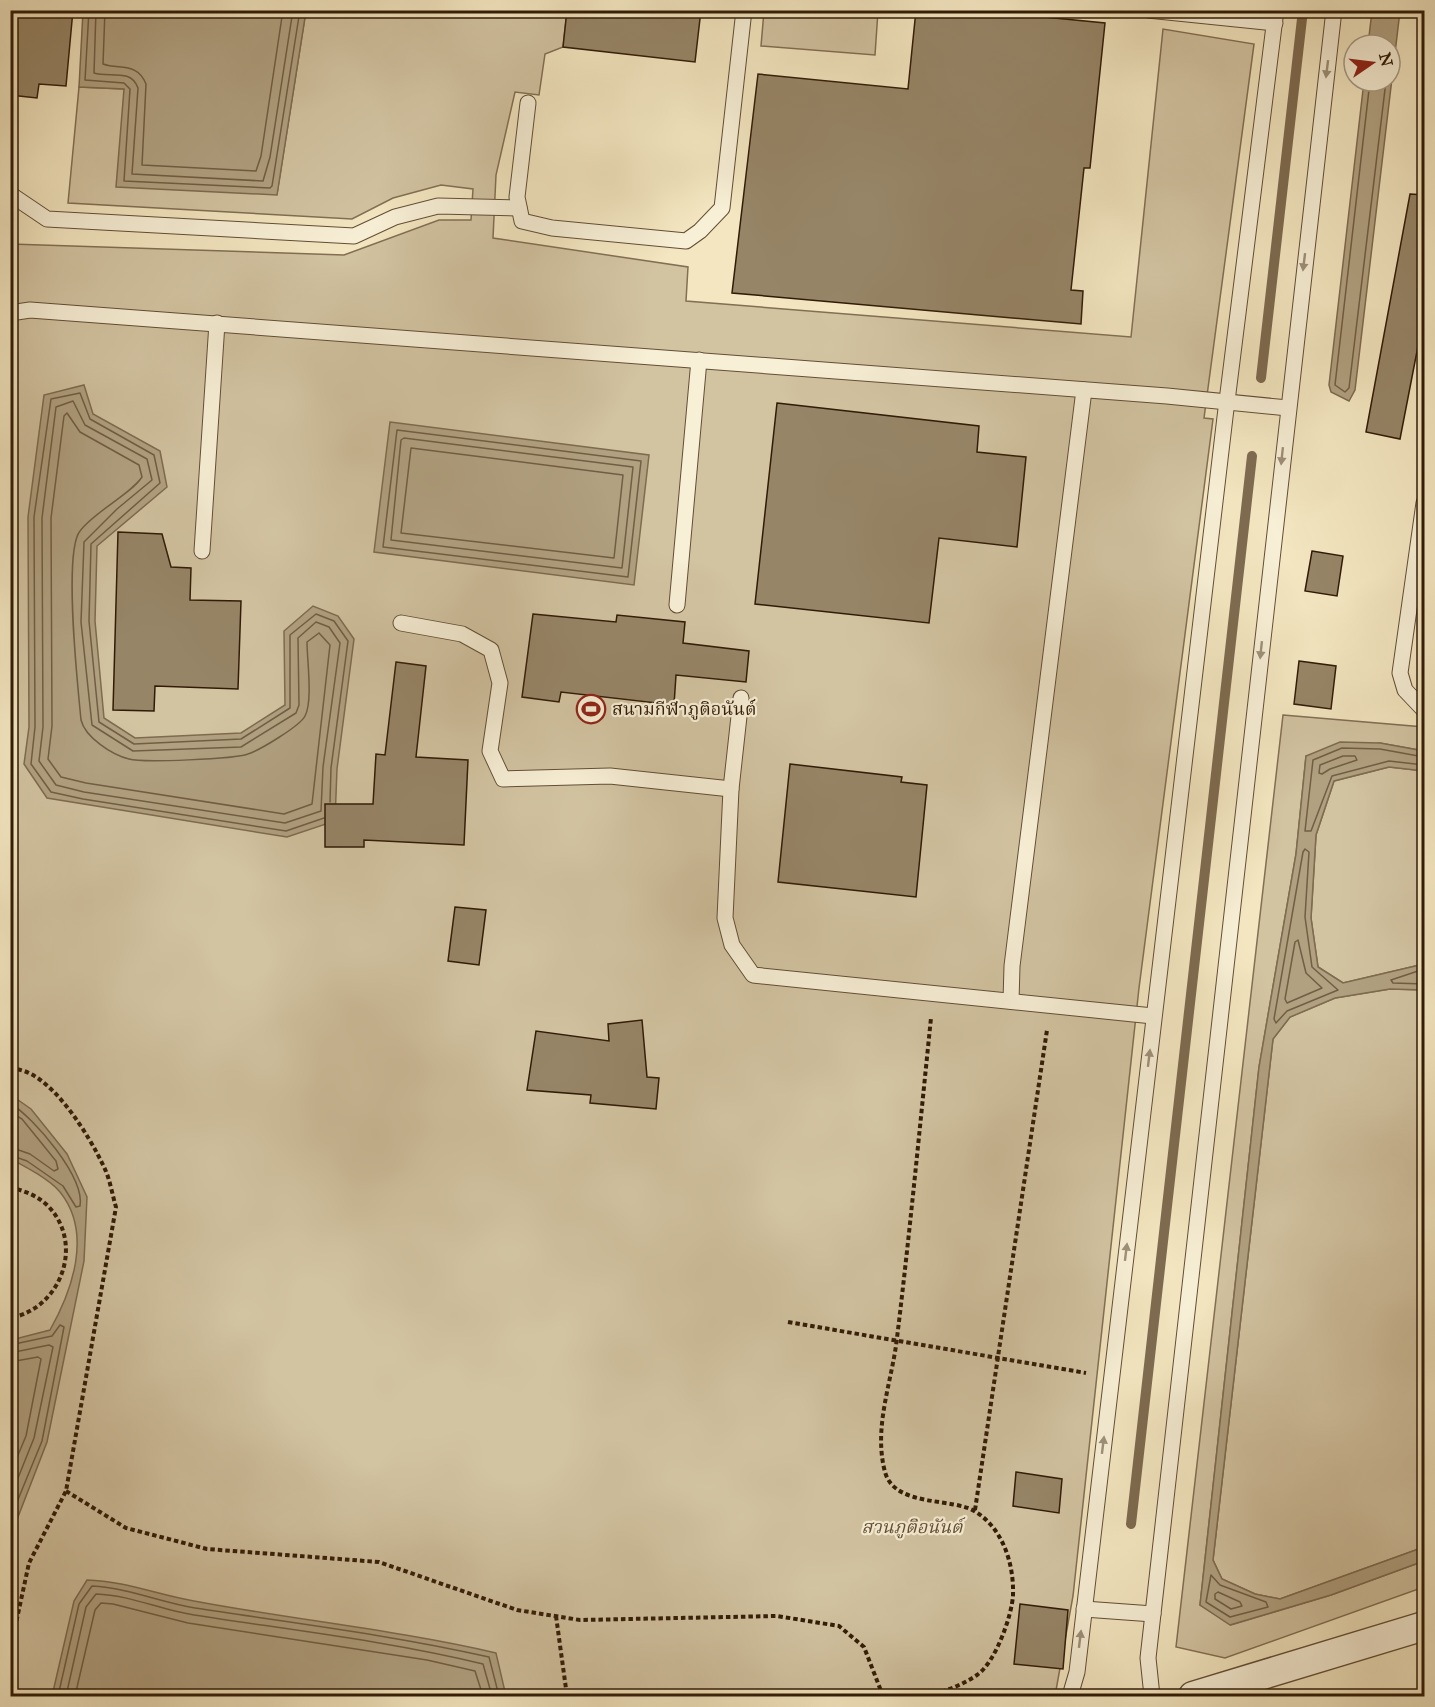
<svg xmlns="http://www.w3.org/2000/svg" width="1435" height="1707" font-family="'IM FELL Great Primer','Noto Serif Thai',serif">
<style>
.green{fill:#d2c3a1;stroke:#826f54;stroke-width:1.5}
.water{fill:#b1a181;stroke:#7e6b50;stroke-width:1.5}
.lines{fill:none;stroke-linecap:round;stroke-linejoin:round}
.shore{stroke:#715e44;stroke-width:1.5}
.stream{stroke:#7e6b50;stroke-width:10}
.building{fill:#968567;stroke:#311b07;stroke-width:1.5}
.service-casing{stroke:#624e35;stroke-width:17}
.minor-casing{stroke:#624e35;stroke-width:31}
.path{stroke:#311b07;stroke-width:4;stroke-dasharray:4.5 3;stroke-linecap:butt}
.service{stroke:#f7efd6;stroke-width:15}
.minor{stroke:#f7efd6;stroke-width:28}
.oneway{fill:#9e9079}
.labels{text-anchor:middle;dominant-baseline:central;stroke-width:4.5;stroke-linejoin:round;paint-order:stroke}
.poi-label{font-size:18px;fill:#311b07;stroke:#f7efd6;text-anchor:start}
.park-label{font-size:18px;font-style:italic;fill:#614d35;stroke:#f7efd6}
</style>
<rect width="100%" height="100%" fill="#f3e6c0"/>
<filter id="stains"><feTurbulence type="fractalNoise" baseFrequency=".00333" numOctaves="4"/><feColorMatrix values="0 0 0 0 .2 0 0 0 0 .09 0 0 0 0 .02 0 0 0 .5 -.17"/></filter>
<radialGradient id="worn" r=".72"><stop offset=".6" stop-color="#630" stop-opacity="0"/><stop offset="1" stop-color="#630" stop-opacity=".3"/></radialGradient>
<!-- green -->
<g class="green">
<polygon points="306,11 567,11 563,47 545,54 539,95 515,92 496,175 493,238 688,267 686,301 1131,337 1163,29 1254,44 1204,418 1213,419 1139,988 1073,1596 1055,1696 11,1696 11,244 344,255 439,220 471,220 473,189 441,185 393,198 352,219 68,203 79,87 124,89 277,194"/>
<polygon points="764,11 878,11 875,55 761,46"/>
<polygon points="1283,715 1424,727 1424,751 1380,743 1306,756 1296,854 1259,1067 1200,1605 1231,1625 1331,1595 1424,1561 1424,1587 1225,1658 1176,1647"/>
<polygon points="1389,767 1424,771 1424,964 1343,983 1318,967 1311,918 1316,835 1334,781"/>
<polygon points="1390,989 1424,990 1424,1547 1280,1599 1255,1594 1222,1579 1213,1560 1273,1039 1290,1017 1335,998"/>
</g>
<!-- water -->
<g class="water">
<polygon points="83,11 306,11 277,195 116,187 124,89 79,87"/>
<polygon points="1372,11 1400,11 1355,390 1349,401 1331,392 1329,385 1364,81 1390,81 1390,45 1368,45"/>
<polygon points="84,385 93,414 160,451 167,487 97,546 95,621 104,718 135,738 241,733 285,705 284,631 313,606 338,616 354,639 337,769 335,821 287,837 47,798 24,764 29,727 28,517 44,395"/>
<polygon points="390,422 649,455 634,585 374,552"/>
<polygon points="1340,742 1380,743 1424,751 1424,771 1389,767 1334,781 1316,835 1311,918 1318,967 1343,983 1424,964 1424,990 1390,989 1335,998 1290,1017 1273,1039 1213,1560 1222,1579 1255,1594 1280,1599 1424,1547 1424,1561 1331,1595 1230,1625 1200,1605 1259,1067 1296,854 1306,756"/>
<path d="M11,1095L31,1109L67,1154L87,1197L84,1261L47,1442L11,1535V1340L50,1330C72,1291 93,1233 60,1192C49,1179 26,1167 11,1159Z"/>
<path d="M87,1580C125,1581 158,1595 194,1601C295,1620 397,1630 496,1653L506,1696H52L74,1601Z"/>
</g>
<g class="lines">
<!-- shore -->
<g class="shore">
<polyline points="89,10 85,80 124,83 130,89 124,181 270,188 272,186 300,10"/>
<path d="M96,10L94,73C109,78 131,68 138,88L132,174L263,181L270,157L293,10"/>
<path d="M105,10L103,64C120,70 137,62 146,84L142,165L256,171L261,156L283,10"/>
<polyline points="1370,81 1335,385 1345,392 1349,388 1386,81"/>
<polygon points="73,401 85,425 147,459 152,480 117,509 84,542 81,622 92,725 133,751 241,747 296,713 299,705 298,638 316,622 329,627 340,643 323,767 321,811 285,823 84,792 56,785 39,761 43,727 42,518 56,407"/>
<path d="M67,413L80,432L139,465L142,477C130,495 95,511 80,531C63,552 78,688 81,720C85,737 112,755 129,759C142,763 235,759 248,754C260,750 300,726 305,716C313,701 307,660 307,642L319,633L330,645L312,804L284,814L86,783L61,777L48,759L52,726L51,518L64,416Z"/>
<polygon points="397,430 641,461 628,577 383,547"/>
<polygon points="404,438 633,467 622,568 391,540 401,440"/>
<polygon points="411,448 623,475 614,558 401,533"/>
<polygon points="1343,756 1355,756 1357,760 1330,769 1322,774 1319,773 1320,765"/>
<polyline points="1424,757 1380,749 1342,748 1313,760 1305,831 1311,831 1332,776 1389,761 1424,765"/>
<polyline points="324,818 286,831 83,799 51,792 31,764 35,727 34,517 51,399 80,393 90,419 154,455 160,483 91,544 89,621 99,722 134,744 241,739 290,708 290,635 316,614 334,621 348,641 331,768 330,802"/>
<polygon points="1305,849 1309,852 1305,917 1312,967 1338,990 1287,1011 1276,1023 1274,1019 1303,852"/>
<polygon points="1298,940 1306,973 1322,988 1287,1003 1285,999 1295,942"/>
<polyline points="1424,969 1391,980 1393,983 1424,984"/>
<path d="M10,1103C34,1118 85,1177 80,1206L76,1207L63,1186L27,1161L10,1155"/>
<polyline points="10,1112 22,1119 56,1161 58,1169 54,1171 30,1154 10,1147"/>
<polyline points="10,1345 52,1336 60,1325 64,1327 42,1441 10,1519"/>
<polyline points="10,1353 49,1345 53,1347 34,1438 10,1498"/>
<polyline points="10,1362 38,1357 41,1359 26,1436 10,1474"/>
<polygon points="1211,1575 1220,1585 1266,1602 1268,1607 1230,1617 1206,1602"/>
<polygon points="1218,1592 1240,1602 1242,1606 1231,1609 1215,1599 1215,1594"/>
<path d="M58,1696L79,1604L92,1586C128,1588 160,1602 195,1608C293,1623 392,1635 489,1657L499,1696"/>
<path d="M66,1696L86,1607L96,1594C130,1595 161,1610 194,1615C291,1630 388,1641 483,1664L492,1696"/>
<polyline points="75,1696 95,1610 101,1603 113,1604 188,1623 427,1660 475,1671 483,1696"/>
</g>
<!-- stream -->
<g class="stream">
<polyline points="1261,378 1303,10"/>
<polyline points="1131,1524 1252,456"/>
</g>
</g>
<!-- building -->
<g class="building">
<polygon points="15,10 73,10 66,86 39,84 37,98 10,95"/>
<polygon points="567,10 701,10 695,62 563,47"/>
<polygon points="916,10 972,10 1105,23 1090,168 1084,168 1071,290 1083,291 1081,324 732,293 758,74 908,89"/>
<polygon points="1410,194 1425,195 1425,310 1400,439 1366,432"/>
<polygon points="777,403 979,426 977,452 1026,457 1017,547 939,538 929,623 755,604"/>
<polygon points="118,532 162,534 171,567 191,568 190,600 241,601 238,689 155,686 154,711 113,710"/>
<polygon points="1312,551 1343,556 1337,596 1305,591"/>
<polygon points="533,614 616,622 617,615 685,622 683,643 749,651 746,682 676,675 674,705 561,692 559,702 522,697"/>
<polygon points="1299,661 1336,666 1331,709 1294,704"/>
<polygon points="396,662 426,666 416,757 468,760 464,845 364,840 364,847 325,847 325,804 373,804 376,754 385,755"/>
<polygon points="790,764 902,777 901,782 927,785 916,897 778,882"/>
<polygon points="455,907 486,910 479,965 448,961"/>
<polygon points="642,1020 647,1077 659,1078 656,1109 590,1103 591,1095 527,1090 536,1031 609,1041 608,1024"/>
<polygon points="1016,1472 1062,1479 1059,1513 1013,1506"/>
<polygon points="1020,1604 1068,1610 1063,1669 1014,1664"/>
</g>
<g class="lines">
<!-- service casing -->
<g class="service-casing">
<g id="service">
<polyline points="1148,10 1275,23"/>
<polyline points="528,103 517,197 522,221 552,228 686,241 700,231 722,208 744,10"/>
<polyline points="10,194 47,219 354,236 395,217 438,206 519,208"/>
<polyline points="10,313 30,310 1167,396 1288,408"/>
<polyline points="1424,503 1400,673 1405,690 1424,710"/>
<polyline points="202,551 217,323"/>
<polyline points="677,605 699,360"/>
<polyline points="401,623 462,634 491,650 500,683 490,751 503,779 610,776 731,789"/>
<polyline points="741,698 731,789 725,918 732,945 753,975 1153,1016"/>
<polyline points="1011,1001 1012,966 1084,390"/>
<polyline points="1084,1609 1153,1614"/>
<polyline points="1070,1696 1077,1672 1225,417 1276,10"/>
<polyline points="1152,1696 1148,1658 1334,10"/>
</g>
</g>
<!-- minor casing -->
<g class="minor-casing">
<polyline id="minor" points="1193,1696 1424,1626"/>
</g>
<!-- path -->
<g class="path">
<path d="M10,1069C48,1066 90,1137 104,1167C110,1179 112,1194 116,1207L66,1491L29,1563L10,1651"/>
<path d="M10,1187C24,1191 37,1195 48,1206C85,1244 61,1309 10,1318"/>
<polyline points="788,1322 1086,1373"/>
<polyline points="66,1491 126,1528 207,1549 379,1562 517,1610 580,1620 777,1616 839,1626 864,1647 883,1696"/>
<polyline points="975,1510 1047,1030"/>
<polyline points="556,1616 567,1696"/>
<path d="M927,1696C944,1692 962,1685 977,1675C995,1663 1012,1616 1013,1595C1014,1564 1003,1529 976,1512C954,1497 895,1508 885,1472C873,1427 892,1382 897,1338C910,1231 920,1125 931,1018"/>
</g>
<!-- service -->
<use href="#service" class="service"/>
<!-- minor -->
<use href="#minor" class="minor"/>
</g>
<!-- one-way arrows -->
<defs><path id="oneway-solid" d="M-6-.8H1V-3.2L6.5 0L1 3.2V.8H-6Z" transform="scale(1.5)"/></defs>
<g class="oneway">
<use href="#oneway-solid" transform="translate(1327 69) rotate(97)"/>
<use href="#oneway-solid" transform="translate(1304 262) rotate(97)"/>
<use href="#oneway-solid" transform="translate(1282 456) rotate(96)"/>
<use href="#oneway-solid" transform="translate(1261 650) rotate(96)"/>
<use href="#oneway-solid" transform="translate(1149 1058) rotate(-83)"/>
<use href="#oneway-solid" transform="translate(1126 1252) rotate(-83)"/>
<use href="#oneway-solid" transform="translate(1103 1445) rotate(-83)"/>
<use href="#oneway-solid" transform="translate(1080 1639) rotate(-83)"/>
</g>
<!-- icons -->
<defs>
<g id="stadium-ring" transform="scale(1.5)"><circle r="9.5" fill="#f7efd6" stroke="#8f2418" stroke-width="1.5"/><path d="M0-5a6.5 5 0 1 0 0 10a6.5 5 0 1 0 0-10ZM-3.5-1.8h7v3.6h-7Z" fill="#8f2418"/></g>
</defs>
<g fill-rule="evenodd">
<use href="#stadium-ring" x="591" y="709"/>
</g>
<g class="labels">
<!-- poi labels -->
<g class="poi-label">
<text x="612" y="709">สนามกีฬาภูติอนันต์</text>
</g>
<!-- park labels -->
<g class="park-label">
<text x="912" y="1527">สวนภูติอนันต์</text>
</g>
</g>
<!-- margin -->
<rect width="1435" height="1707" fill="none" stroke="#f3e6c0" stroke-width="36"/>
<rect x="12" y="12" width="1411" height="1683" fill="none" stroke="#311b07" stroke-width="3"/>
<rect x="18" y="18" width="1399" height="1671" fill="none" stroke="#311b07" stroke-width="1.5"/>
<!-- north arrow -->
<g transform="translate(1372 63) rotate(76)"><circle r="28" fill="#f7efd6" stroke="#a89a83" stroke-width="1.5"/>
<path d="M0-4.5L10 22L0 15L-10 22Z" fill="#8f2418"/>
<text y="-9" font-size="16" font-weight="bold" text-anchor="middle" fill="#311b07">N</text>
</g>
<rect width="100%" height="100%" filter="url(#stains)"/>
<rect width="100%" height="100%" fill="url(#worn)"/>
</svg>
